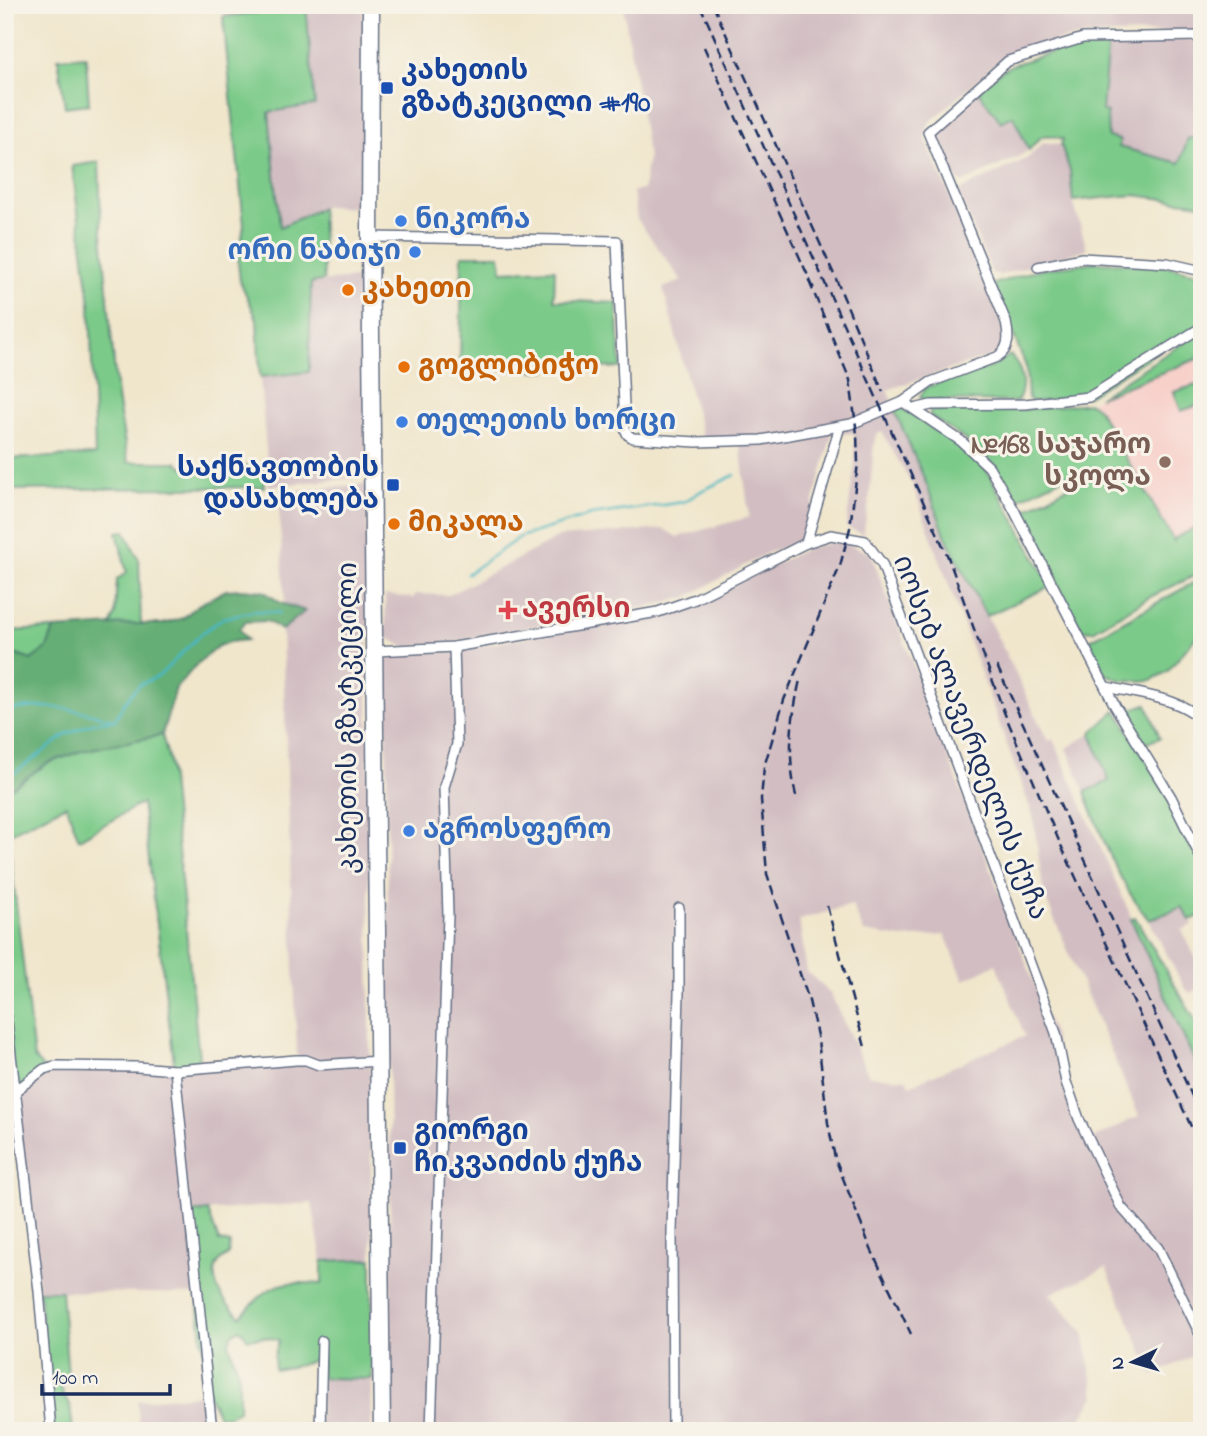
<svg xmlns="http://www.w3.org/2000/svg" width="1207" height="1436" font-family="'Indie Flower','Noto Sans Georgian',sans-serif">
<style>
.built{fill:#f7d0ca}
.industrial{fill:#d2bec2;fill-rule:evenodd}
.green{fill:#7cca89;stroke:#4c7c74;stroke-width:2}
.forest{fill:#65ae75;stroke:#406e6a;stroke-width:2}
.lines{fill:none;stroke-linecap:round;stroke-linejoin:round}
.stream{stroke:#49b7c1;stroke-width:2.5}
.street-casing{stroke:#666f84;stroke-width:12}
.highway-casing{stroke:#666f84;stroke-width:19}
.street{stroke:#fff;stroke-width:9}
.highway{stroke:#fff;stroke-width:16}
.rail{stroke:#1b2f5e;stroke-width:2.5;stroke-dasharray:10 5;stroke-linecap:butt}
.transit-dot{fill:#1a4fb4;stroke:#f7f3e8;stroke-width:2.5}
.shop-dot{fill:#3f7fe0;stroke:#f7f3e8;stroke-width:2.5}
.food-dot{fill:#e8710a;stroke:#f7f3e8;stroke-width:2.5}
.education-dot{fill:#8d6e63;stroke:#f7f3e8;stroke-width:2.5}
.health-dot{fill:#e0444e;stroke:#f7f3e8;stroke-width:2.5}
.labels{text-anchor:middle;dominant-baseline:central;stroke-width:6;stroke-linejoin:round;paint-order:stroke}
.transit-label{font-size:28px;font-weight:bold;fill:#164399;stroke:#f7f3e8;text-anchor:start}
.shop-label{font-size:28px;font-weight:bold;fill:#366cbe;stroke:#f7f3e8;text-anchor:start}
.food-label{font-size:28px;font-weight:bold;fill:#c56008;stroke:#f7f3e8;text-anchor:start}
.education-label{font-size:28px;font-weight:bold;fill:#785e54;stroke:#f7f3e8;text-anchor:end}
.health-label{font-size:28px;font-weight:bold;fill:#be3a42;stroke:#f7f3e8;text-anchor:start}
.street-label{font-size:28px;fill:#1b2f5e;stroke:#f7f3e8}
</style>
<rect width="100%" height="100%" fill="#f7f3e8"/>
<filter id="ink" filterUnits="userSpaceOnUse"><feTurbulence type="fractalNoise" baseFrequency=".0143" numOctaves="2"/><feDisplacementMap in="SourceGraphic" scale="14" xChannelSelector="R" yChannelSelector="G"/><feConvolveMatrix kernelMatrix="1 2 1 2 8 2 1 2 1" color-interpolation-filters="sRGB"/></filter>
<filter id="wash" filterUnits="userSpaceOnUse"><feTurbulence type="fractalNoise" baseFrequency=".00686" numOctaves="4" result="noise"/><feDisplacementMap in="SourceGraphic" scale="28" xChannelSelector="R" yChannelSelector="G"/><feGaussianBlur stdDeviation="1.57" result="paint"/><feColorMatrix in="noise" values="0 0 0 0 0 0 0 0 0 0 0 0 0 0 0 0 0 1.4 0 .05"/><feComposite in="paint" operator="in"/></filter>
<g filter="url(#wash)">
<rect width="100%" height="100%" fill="#f0e6cc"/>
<!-- built -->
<polygon class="built" points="1202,357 1202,525 1175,538 1176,544 1098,409 1090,403 1099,397"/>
<!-- industrial -->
<g class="industrial">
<polygon points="222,5 363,5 363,208 325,206 307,213 280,228 269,111 306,7 223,17"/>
<path d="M623,5H1202V31L1088,35L1055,41L997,62L929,123L925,138L974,252L1004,331L1003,345L999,353L887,390L926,483L946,537L1003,648L1048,741L1053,739L1202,1078V1374L1193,1356L1153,1375L1106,1268L1050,1294L1084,1333L1095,1396L1075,1428H1009V1431H392L386,660L398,655L450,651L659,614L701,601L808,548L841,541L871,554L1052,1031L1086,1142L1139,1116L1044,895L1033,816L913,486L882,432L876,434L874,443L869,503L863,534L846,527L855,464L854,433L832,434L803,541L767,553L687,597L656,605L504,631L450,643L405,647L388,638L386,633L385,595L414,598L415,594L449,595L559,537L664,529L677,537L749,517L740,444L705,447L663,288L682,281L637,219L633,191L643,190L648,157ZM852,905L864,932L902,938L945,935L964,980L996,964L1025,1036L910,1085L907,1079L869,1076L830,993L807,972L799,920Z"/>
<polygon points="1202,40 1202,139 1188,138 1181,163 1119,147 1108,137 1107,113 1102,111 1108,41"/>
<polygon points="978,91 1012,116 1029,150 1018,157 963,182 957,180 939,141 939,128"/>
<polygon points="1044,142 1061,145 1070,171 1073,201 1087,249 1000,275 992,273 959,194 963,189 1028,158"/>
<polygon points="364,277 367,477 269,486 260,377 309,372 311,283"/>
<polygon points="367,484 370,1059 319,1062 306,1060 323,1067 370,1064 372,1259 322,1261 312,1203 190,1212 198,1294 39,1291 14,1092 24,1083 44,1069 55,1066 137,1067 175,1070 306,1060 297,1057 282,630 304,611 285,605 278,492"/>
<polygon points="1091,733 1109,781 1085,792 1067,748"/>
<polygon points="1183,906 1193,925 1182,930 1202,971 1202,987 1190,993 1184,987 1149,920"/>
<polygon points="321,1378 372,1379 371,1431 239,1431 320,1422"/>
<polygon points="208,1394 212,1431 140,1431 137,1401"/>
</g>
<!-- green -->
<g class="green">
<polygon points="306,6 315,105 269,112 280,227 321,208 324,280 311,283 309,372 260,377 257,319 240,281 238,263 244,225 223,17"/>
<path d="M1108,41L1102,111L1107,113L1108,137L1120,140L1119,147L1180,163L1188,138L1202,139V204L1134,195L1073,201L1070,171L1061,145L1063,139C1043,133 1043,133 1029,150L1013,116L1001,122L978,91L998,73L1012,65L1081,43Z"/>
<polygon points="86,56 89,104 65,107 58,58"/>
<path d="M99,162L101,222L117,397L128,462H177L190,472C217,460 235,464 263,468L264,487L5,490V459L95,455L90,303L72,166Z"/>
<polygon points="462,255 500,255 502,271 555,269 554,300 617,303 621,368 552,366 546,371 467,369 460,365"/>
<polygon points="1093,262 1163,265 1202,274 1202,323 1088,396 1032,402 1028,398 1026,367 994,284 1037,270"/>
<polygon points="1202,331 1202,357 1099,397 1197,334"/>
<path d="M1010,355C1022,366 1027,389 1016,402L924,400L920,396L926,387L993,366Z"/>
<polygon points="1202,383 1202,404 1181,411 1174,392"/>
<polygon points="1090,403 1098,409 1174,541 1175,538 1202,525 1202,572 1150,597 1093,631 1082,630 1019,513 1081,480 1076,471 1013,502 991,462 980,450 930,416 930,410 1015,410"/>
<polygon points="901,407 977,459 986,469 1051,586 986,616 946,537 926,483 894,409"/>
<polygon points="125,531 139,560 141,624 111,625 115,615 117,579 127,573 117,532"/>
<polygon points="1202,578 1202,630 1167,672 1149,681 1121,680 1105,674 1088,641"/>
<polygon points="54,629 47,648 31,660 5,651 5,631"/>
<polygon points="1147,704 1160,738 1144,744 1131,709"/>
<path d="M1116,710L1169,798L1202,867V915L1190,920L1182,907L1149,920C1116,879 1103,840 1085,792L1109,781L1091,733Z"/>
<polygon points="162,735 169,760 200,1068 175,1070 142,803 79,839 66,805 8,834 34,1058 44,1069 14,1092 5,1004 5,792 48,763 81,751"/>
<polygon points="1135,917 1199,1027 1202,1026 1202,1078 1131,919"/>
<path d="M208,1211L219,1241L230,1243L228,1255C200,1270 222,1303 241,1316C273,1282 277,1281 322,1284V1261L372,1259V1379L321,1378V1357L301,1365L275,1370L274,1357L279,1340L264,1337L248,1339L240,1329L232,1334L229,1343L239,1376V1409L229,1416H219L208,1394L189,1213Z"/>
<polygon points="39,1291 61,1291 68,1375 61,1382 63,1396 70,1404 73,1431 51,1431"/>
</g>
<!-- forest -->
<polygon class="forest" points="243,589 263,591 281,603 305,611 282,630 267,621 245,622 239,629 247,640 229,642 218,646 196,665 176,688 162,735 81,751 48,763 5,792 5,651 31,660 47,648 54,629 129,624 163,624 183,618 198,605 226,590"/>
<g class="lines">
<!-- stream -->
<g class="stream">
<polyline points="467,574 520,537 591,515 684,502 701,491 735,475"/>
<path d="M5,711C46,703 72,708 112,719"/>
<polyline points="5,780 67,734 93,723 115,720 125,701 139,685 159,676 202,633 223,618 254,611 280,613"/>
</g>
</g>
</g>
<g filter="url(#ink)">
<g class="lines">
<!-- street casing -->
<g class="street-casing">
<g id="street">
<path d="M370,237L617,241L625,429L628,435L633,438L696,442L761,440L851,424L903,402L931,382L997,357C1010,349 1009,336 1006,322L928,132L1008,61L1083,38L1202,36"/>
<polyline points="1038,267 1082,258 1167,263 1202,271"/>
<polyline points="903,402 961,441 989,467 1013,508 1115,706 1171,797 1202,860"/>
<polyline points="914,409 931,405 1025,404 1089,397 1202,327"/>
<polyline points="806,543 840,426"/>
<polyline points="375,651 454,647 658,612 695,599 806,543 831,535 865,541 882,564 1056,1033 1066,1082 1079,1119 1121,1207 1158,1248 1202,1338"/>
<path d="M1106,687C1134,693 1183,698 1202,721"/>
<polyline points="5,1004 39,1291 51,1431"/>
<polyline points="175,1070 212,1431"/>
<polyline points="14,1092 44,1069 55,1066 137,1067 175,1070 296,1060 306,1060 319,1065 379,1061"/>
<polyline points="320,1431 322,1341"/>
<polyline points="431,1431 448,915 444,787 457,744 454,647"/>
<polyline points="673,1431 672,1232 679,993 679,908"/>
</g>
</g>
<!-- highway casing -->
<g class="highway-casing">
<polyline id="highway" points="371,5 370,237 382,1431"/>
</g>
<!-- street -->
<use href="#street" class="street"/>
<!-- highway -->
<use href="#highway" class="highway"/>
<!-- rail -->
<g class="rail">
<polyline points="700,5 948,557 1004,712 1059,841 1202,1150"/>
<polyline points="713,5 836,279 883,392"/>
<polyline points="704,47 814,289"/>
<polyline points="809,281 850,380 857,434 858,463 850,528 840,566 784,700 764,767 761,799 767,874 809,1001 818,1040 828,1123 835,1158 871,1249 911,1334"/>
<polyline points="997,666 1202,1118"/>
<path d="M796,796C787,755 791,720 800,680"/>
<polyline points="827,906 865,1047"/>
</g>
</g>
</g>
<!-- markers -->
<g class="transit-dot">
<rect x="380" y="81" width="14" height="14" rx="3.5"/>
<rect x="386" y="478" width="14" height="14" rx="3.5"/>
<rect x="393" y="1141" width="14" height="14" rx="3.5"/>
</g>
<g class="shop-dot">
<circle cx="401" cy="221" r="7"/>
<circle cx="415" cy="252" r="7"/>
<circle cx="402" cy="422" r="7"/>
<circle cx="409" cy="831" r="7"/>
</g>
<g class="food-dot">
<circle cx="348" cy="290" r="7"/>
<circle cx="404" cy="367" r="7"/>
<circle cx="394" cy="524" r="7"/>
</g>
<circle class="education-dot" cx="1165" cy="462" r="7"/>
<path class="health-dot" d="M504.5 599.5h7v7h7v7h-7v7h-7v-7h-7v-7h7z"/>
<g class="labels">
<!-- transit labels -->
<g class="transit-label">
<text x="401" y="72">კახეთის<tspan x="401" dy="32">გზატკეცილი #190</tspan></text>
<text x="379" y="469" text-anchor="end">საქნავთობის<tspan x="379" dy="32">დასახლება</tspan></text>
<text x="414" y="1132">გიორგი<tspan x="414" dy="32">ჩიკვაიძის ქუჩა</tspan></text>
</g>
<!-- shop labels -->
<g class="shop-label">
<text x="415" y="221">ნიკორა</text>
<text x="401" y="252" text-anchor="end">ორი ნაბიჯი</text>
<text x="416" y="422">თელეთის ხორცი</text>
<text x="423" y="831">აგროსფერო</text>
</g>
<!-- food labels -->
<g class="food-label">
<text x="362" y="290">კახეთი</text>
<text x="418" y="367">გოგლიბიჭო</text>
<text x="408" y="524">მიკალა</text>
</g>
<!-- education labels -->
<g class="education-label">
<text x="1151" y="446">№168 საჯარო<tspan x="1151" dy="32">სკოლა</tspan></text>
</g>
<!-- health labels -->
<g class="health-label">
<text x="522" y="610">ავერსი</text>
</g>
<!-- street labels -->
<g class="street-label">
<text transform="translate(349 718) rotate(-90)">კახეთის გზატკეცილი</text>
<text transform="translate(969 738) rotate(69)">იოსებ ალავერდელის ქუჩა</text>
</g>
</g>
<!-- margin -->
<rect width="1207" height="1436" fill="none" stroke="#f7f3e8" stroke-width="28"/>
<!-- north arrow -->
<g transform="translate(1133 1362) rotate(265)" stroke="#f7f3e8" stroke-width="5" paint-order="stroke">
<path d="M0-5L12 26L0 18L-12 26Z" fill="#1b2f5e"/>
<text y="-10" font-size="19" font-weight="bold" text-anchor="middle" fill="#1b2f5e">N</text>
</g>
<!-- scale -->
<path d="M42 1384v10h128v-10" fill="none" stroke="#1b2f5e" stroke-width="3.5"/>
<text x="52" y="1384" font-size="21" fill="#1b2f5e" stroke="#f7f3e8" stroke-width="5" paint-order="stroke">100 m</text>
</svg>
